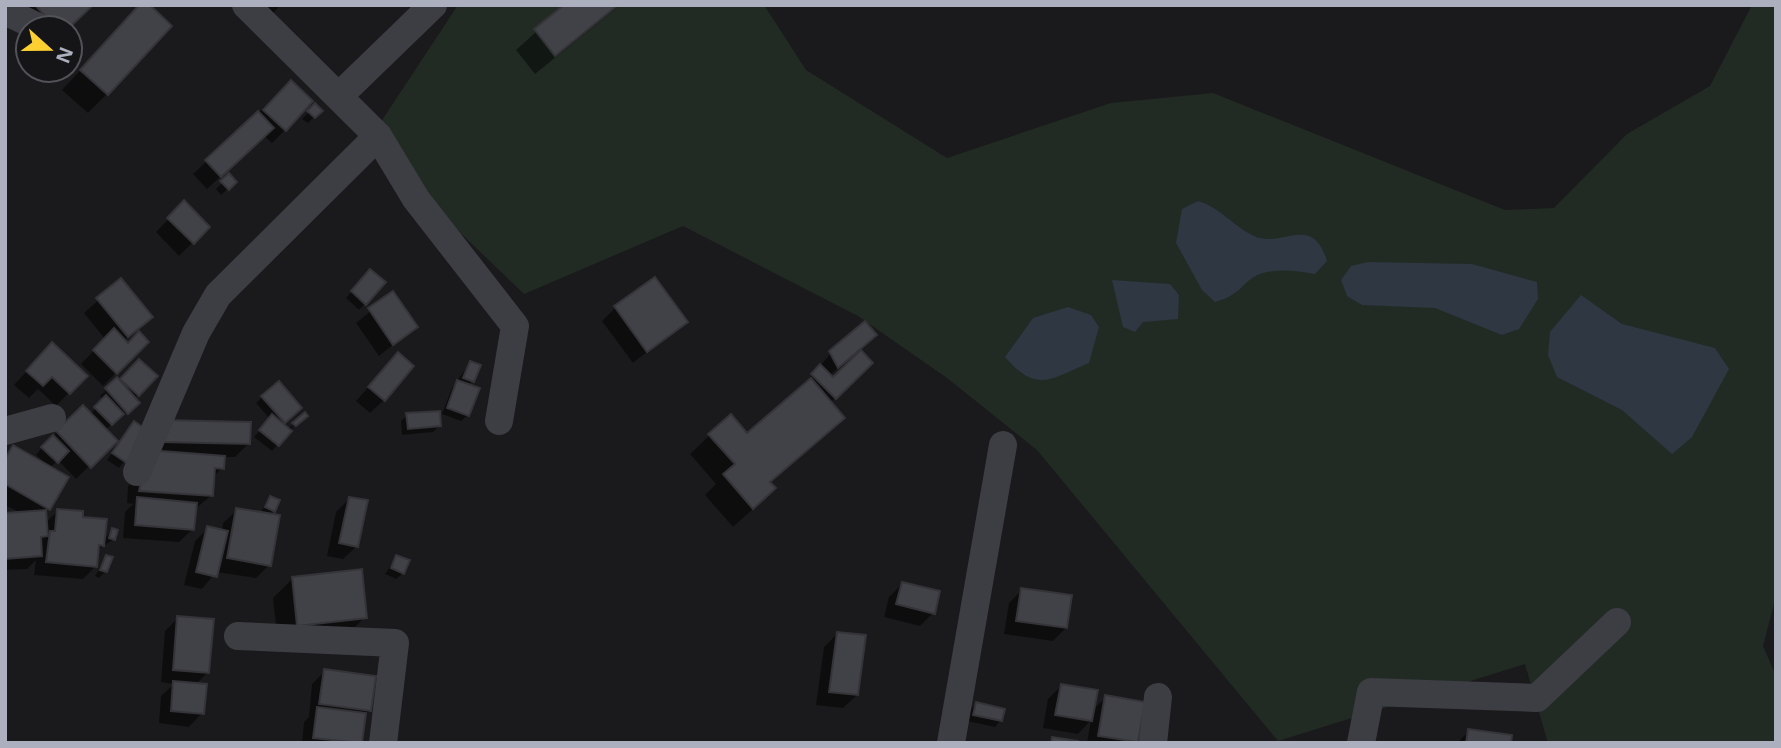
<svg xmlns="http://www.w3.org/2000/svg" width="1781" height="748" font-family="'Open Sans',sans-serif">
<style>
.green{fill:#212b24}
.water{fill:#2e3742}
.shadow{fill:#0007}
.building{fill:#414247;stroke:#343439;stroke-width:2}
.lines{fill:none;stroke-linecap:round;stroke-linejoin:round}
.minor{stroke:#3d3d44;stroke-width:28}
</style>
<rect width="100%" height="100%" fill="#1a1a1c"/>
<!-- green -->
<polygon class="green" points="458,5 764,5 806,70 947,158 1111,103 1213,93 1505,210 1554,208 1627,134 1710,86 1752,5 1776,5 1776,596 1763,646 1776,676 1776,743 1548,743 1525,664 1278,741 1037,450 947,378 858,316 683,226 524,294 367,143"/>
<!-- water -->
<g class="water">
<path d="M1198,201C1221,208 1233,226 1254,236C1282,249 1312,212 1327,261L1315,274C1299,271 1276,268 1260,274C1243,280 1242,295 1215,302L1202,290L1176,243L1182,209Z"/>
<polygon points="1368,262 1472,264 1537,282 1538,299 1519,329 1502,335 1435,308 1362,305 1347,296 1341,280 1351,266"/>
<polygon points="1112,280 1170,284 1179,295 1178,319 1143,322 1135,332 1123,327"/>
<polygon points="1581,295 1622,324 1715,348 1729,369 1692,437 1672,454 1622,410 1557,377 1548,355 1550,332"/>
<path d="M1068,307L1091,315L1099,327L1089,363C1050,379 1037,394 1005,357L1033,318Z"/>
</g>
<!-- shadow -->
<g class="shadow">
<polygon points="31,5 93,5 68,28 31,28 20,16"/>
<polygon points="244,5 281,5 263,23"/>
<polygon points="566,5 620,5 535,74 516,50"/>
<polygon points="125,22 107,94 88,113 62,90"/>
<polygon points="291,82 285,130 272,143 264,136 207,189 193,174"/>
<polygon points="315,106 320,111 308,123 302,119"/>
<polygon points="229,176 235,182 221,195 216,189"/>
<polygon points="184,203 208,227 179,256 156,232"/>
<polygon points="364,277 365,304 359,310 346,298"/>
<polygon points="121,280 150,317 124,341 128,345 146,342 103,386 81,364 105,339 84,313"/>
<polygon points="393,293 416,326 379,356 356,323"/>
<polygon points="616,307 685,322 633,363 602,321"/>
<polygon points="874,335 829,376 833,380 870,363 830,403 843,418 769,484 754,508 733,527 705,495 716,484 690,454 710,435 747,436 800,389 831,353"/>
<polygon points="398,354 384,400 370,413 356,401"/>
<polygon points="39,358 85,376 56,406 38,389 29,398 14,385"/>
<polygon points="139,361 155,376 134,399 138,403 105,430 115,441 76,479 58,460 50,468 45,523 58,511 81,518 103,540 113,530 114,539 97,550 96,566 83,579 34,575 36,560 27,569 5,570 5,515 21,513 5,505 5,455 14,447 46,464 36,455 44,445 83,407 90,414 104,400 100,396 117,380 119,382"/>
<polygon points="470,363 472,381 468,386 468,415 461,421 442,414 452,388"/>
<polygon points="262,397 296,411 277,427 288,430 304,414 272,451 254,437 270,419 256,403"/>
<polygon points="407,415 439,426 433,432 402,435 401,421"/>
<polygon points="128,430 146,432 119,468 107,460"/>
<polygon points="150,435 248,444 235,457 223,457 222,468 213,477 211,496 195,509 193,529 179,542 123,538 125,512 133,504 127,503 128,486 134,481"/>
<polygon points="270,498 274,511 269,515 269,565 256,578 216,572 202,589 184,585 195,541 208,528 222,531 223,523 237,510 260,513"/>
<polygon points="350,498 357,546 343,559 327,556 336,512"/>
<polygon points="107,557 106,571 99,578 95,576"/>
<polygon points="397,557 403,573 396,579 385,574"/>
<polygon points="293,578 365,617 346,636 278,644 273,598"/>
<polygon points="902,584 933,613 920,626 884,617 889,597"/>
<polygon points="1022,590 1066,628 1053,641 1004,634 1009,603"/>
<polygon points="178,618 208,672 195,685 202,713 189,727 159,723 161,696 174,684 161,682 165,631"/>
<polygon points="837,634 857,695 843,708 816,705 824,647"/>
<polygon points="325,671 369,710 364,716 360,743 302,743 304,722 309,717 312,684"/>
<polygon points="1061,686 1093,710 1106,697 1136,741 1087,743 1091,720 1078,734 1043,728 1048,699"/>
<polygon points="976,704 1001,720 995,727 967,721 970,710"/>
<polygon points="1469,731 1509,743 1457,743"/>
</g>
<!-- building -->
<g class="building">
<polygon points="35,5 93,5 69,28 56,28"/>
<polygon points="139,5 150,5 172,26 108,95 80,70"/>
<polygon points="564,5 618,5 555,56 534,29"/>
<polygon points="291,80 313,101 286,131 263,110"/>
<polygon points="315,103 323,111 315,118 307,111"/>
<polygon points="258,111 274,128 221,177 205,160"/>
<polygon points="229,173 237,182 229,190 220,181"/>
<polygon points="184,200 210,227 194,244 167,218"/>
<polygon points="370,269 386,282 366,305 351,291"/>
<polygon points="655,277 688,322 647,352 614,306"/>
<polygon points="121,278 153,317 128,337 96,298"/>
<polygon points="393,291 418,327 393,345 368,308"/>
<polygon points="865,321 877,335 838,368 829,351"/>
<polygon points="114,328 128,343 139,331 149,342 117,374 93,350"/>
<polygon points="52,342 88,376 70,394 52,377 43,386 26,371"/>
<polygon points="861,350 873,363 836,399 811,374 820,364 833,377"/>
<polygon points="398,352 414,366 385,401 368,387"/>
<polygon points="139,359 158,376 139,396 120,379"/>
<polygon points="470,361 481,365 474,382 463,378"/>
<polygon points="117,377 140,403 128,414 105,388"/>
<polygon points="811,378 845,418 770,482 776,488 753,509 723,474 735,464 708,434 731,414 747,433"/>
<polygon points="457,380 480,388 469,416 447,408"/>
<polygon points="279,381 302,408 285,423 261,396"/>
<polygon points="106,395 124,414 112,425 94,407"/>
<polygon points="83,405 118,441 91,468 56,431"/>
<polygon points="440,411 441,426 408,429 406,413"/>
<polygon points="305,412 308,416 296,426 292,423"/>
<polygon points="272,414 292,431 279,446 259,430"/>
<polygon points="162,420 251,422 250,444 162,442"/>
<polygon points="134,421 148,431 127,463 112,453"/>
<polygon points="53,435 69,451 58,463 41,447"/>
<polygon points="13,445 69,477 50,510 5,484 5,459"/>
<polygon points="148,450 225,456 224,469 215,468 213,496 139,491"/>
<polygon points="270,496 280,500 275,512 265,507"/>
<polygon points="137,497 197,503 194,530 135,525"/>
<polygon points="349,497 368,500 358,547 339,543"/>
<polygon points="236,508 280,515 271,566 227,558"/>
<polygon points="57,509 83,511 83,517 107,519 104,546 99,545 97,567 46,562 50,531 55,531"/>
<polygon points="46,510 48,536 41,537 42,556 5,559 5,513"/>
<polygon points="207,526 228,531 217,577 196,572"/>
<polygon points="112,528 118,530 115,540 109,538"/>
<polygon points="106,555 113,557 107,572 100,570"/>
<polygon points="396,555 410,560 404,574 391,568"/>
<polygon points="362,569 367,618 297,626 292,577"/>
<polygon points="902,582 940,591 935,614 896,604"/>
<polygon points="1021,588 1072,595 1067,628 1016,621"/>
<polygon points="177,616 214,619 209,673 173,670"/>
<polygon points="837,632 866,635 858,695 829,692"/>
<polygon points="324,669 376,676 371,711 319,704"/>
<polygon points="173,681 207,684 204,714 171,711"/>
<polygon points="1061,684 1098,690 1092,721 1055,715"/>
<polygon points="1105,695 1145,702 1138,742 1098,736"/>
<polygon points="976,702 1005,709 1002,721 973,715"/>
<polygon points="317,707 366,713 362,743 313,738"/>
<polygon points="1468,729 1512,735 1511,743 1466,743"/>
<polygon points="1052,737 1078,741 1077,743 1051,743"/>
</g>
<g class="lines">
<!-- minor -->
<g class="minor">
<polyline points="246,5 378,136 416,199 515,326 499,421"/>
<polyline points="5,11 40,28"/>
<polyline points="339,96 433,5"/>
<polyline points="5,431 52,418"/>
<polyline points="137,472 196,333 218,295 378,136"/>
<polyline points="238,636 395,643 383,743"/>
<polyline points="951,743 1003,445"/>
<polyline points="1153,743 1158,697"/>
<polyline points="1361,743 1371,692 1537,698 1617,622"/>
</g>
</g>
<!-- border -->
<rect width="1781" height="748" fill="none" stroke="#acafbd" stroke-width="14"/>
<!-- north arrow -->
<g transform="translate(49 49) rotate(111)"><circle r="33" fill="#151517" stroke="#515359" stroke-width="2"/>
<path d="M0-5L12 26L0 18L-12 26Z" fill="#fdd031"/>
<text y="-10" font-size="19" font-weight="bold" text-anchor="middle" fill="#acafbd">N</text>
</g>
</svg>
